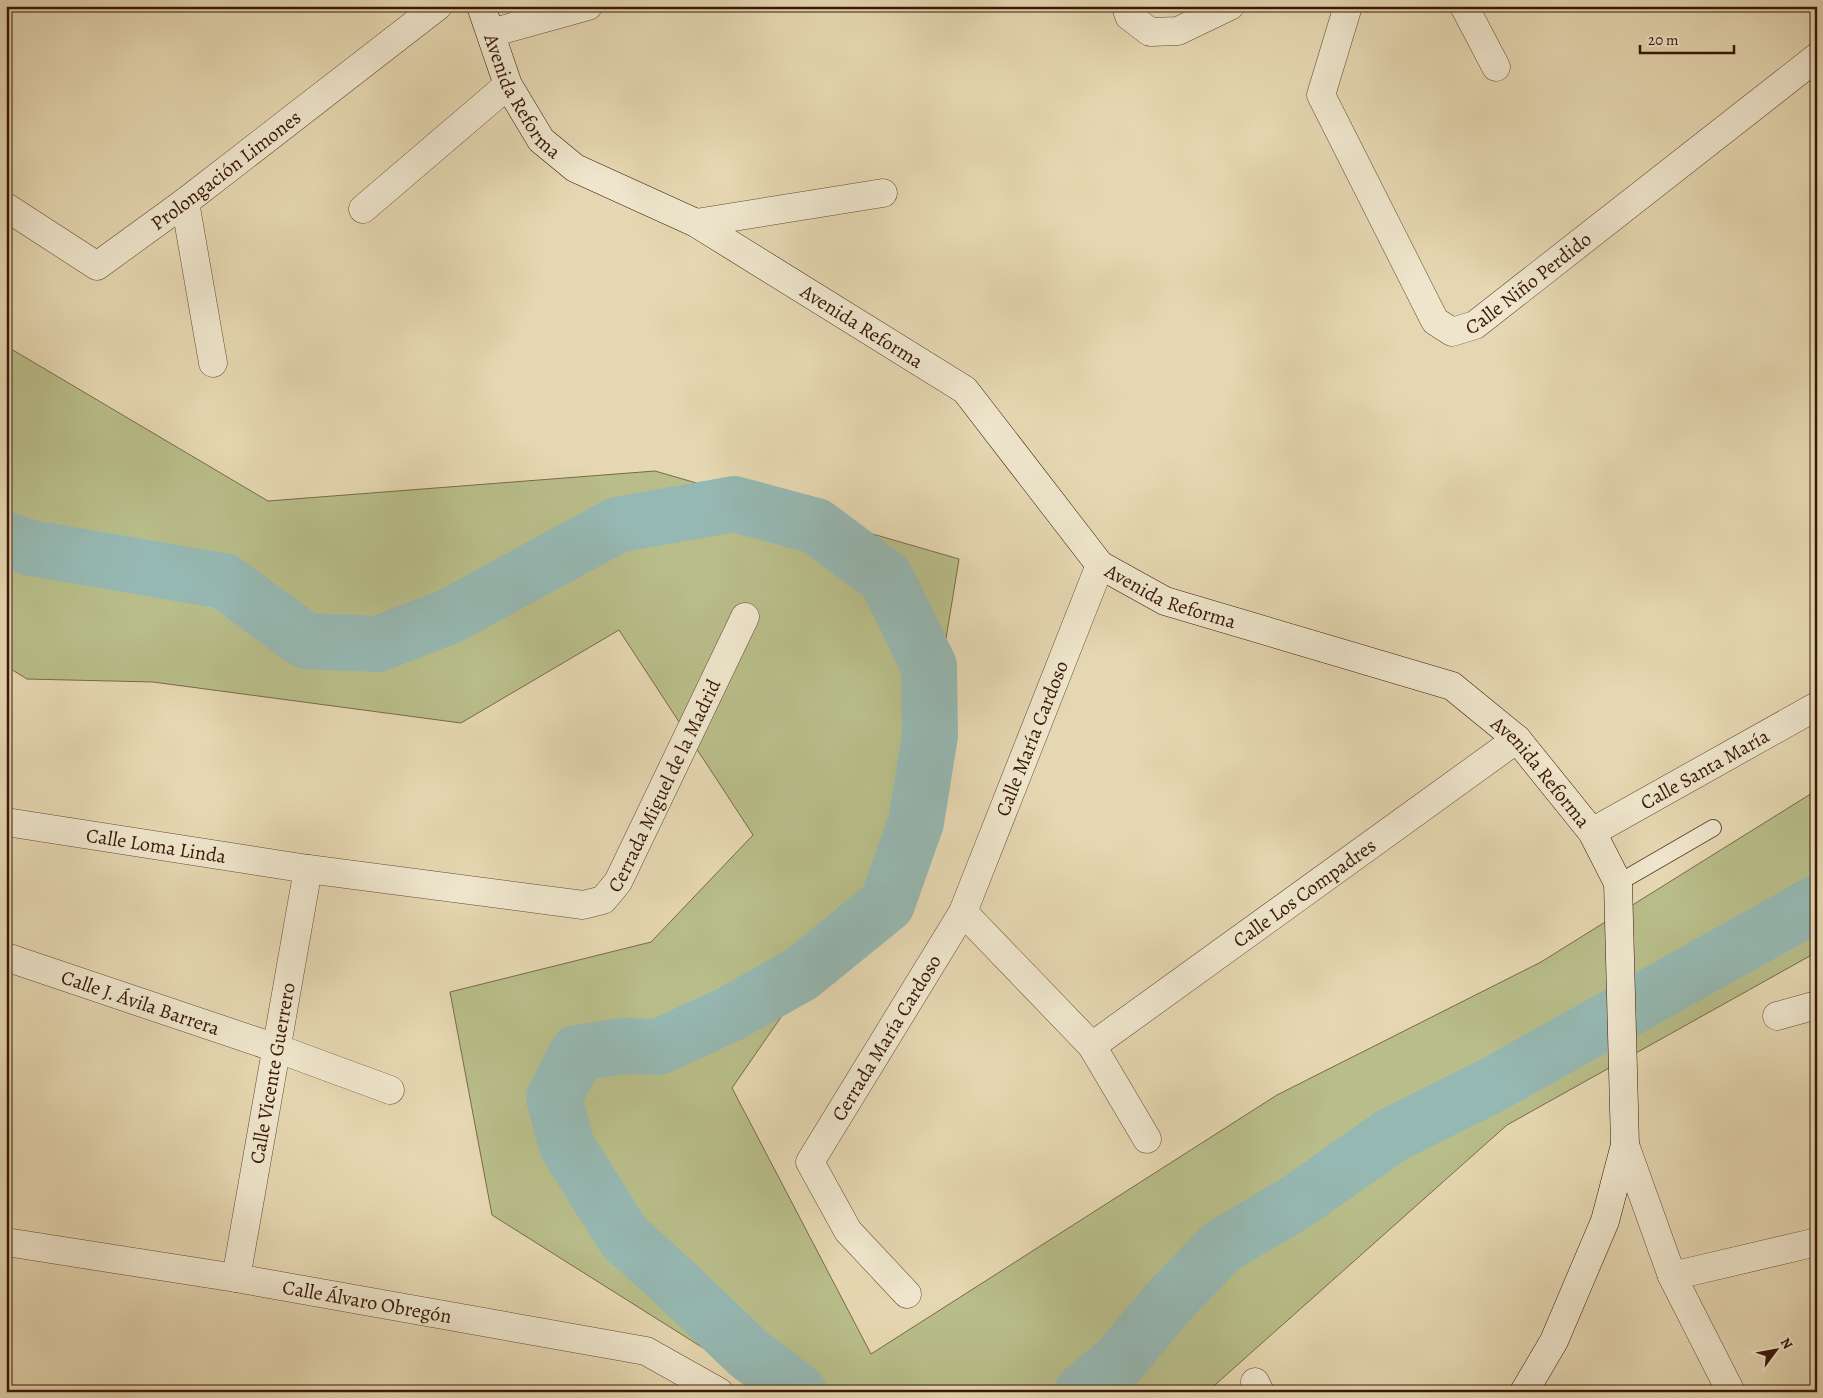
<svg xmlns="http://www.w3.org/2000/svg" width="1823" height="1398" font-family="Alegreya,serif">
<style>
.green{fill:#b8bd89;stroke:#786a48}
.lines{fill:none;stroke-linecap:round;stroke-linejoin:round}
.river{stroke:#96b8b2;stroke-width:56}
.lane-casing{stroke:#644831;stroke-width:18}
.street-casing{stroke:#644831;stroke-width:29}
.secondary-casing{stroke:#391806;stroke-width:29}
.lane{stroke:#eee5cc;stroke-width:16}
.street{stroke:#eee5cc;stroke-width:28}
.secondary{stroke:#eee5cc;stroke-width:28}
.labels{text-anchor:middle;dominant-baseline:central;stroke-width:4.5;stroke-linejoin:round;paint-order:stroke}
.street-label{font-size:20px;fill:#391806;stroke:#eee5cc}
</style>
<rect width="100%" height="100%" fill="#e5d7b1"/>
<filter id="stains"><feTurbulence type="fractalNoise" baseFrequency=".004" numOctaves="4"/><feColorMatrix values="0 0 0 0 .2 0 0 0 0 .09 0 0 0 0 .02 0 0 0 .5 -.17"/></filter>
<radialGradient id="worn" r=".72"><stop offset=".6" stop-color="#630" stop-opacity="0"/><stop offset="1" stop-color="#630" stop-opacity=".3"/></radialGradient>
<!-- green -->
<polygon class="green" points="6,346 268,501 655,471 959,559 916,822 732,1088 871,1354 1277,1095 1541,962 1817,790 1817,952 1507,1125 1207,1392 773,1392 492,1215 450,992 651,942 753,835 619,630 461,723 153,682 27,679 6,666"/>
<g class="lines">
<!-- river -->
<g class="river">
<polyline points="6,540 31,548 224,581 306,641 378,644 450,616 617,525 734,504 816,526 886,578 929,666 930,735 916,822 887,904 801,974 730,1014 658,1047 623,1046 577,1053 554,1098 567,1146 624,1237 678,1286 748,1353 799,1392"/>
<polyline points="1082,1392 1120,1360 1170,1300 1221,1247 1295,1203 1392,1135 1494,1084 1817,903"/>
</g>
<!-- lane casing -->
<g class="lane-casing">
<polyline id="lane" points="1618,883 1713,828"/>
</g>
<!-- street casing -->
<g class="street-casing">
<g id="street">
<polyline points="1126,6 1129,16 1150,32 1178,31 1230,6"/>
<path id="s1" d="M1348,6L1321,95L1435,321L1452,332L1475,325L1817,57"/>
<polyline points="1464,6 1496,67"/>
<polyline points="491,33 588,6"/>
<polyline points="185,202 213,363"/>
<path id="s2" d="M6,207L97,266L185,202L438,6"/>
<polyline points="363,209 508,85"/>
<polyline points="696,223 883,193"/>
<path id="s3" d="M6,822L308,869L583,905L603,900L618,882L745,617"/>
<path id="s4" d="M1592,832L1817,706"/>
<polyline points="963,912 1092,1046 1147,1139"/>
<path id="s5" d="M6,957L276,1048L390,1090"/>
<polyline points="1777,1016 1817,1005"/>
<path id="s6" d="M1092,1046L1517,739"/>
<polyline points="1625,1145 1672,1276 1731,1392"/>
<path id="s7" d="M6,1242L236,1278L646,1351L719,1392"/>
<polyline points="1672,1276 1817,1242"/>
<path id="s8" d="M236,1278L308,869"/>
<path id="s9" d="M907,1294L848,1231L810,1162L963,912L1100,565"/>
<polyline points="1255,1382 1260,1392"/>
</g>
</g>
<!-- secondary casing -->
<g class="secondary-casing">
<g id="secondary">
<path id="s10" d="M481,6L508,85L541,140L575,168L696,223L965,390L1100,565L1165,601L1452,686L1517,739L1592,832L1618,883L1625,1145L1605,1221L1554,1341L1524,1392"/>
</g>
</g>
<!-- lane -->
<use href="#lane" class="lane"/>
<!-- street -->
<use href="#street" class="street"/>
<!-- secondary -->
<use href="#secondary" class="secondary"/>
</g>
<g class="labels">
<!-- street labels -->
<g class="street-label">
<text stroke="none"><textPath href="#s10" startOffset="100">Avenida Reforma</textPath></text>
<text stroke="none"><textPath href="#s2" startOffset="269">Prolongación Limones</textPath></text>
<text stroke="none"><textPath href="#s1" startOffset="458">Calle Niño Perdido</textPath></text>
<text stroke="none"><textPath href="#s10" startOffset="520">Avenida Reforma</textPath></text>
<text stroke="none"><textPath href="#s10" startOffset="940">Avenida Reforma</textPath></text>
<text stroke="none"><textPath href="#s9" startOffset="645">Calle María Cardoso</textPath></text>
<text stroke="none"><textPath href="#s4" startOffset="129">Calle Santa María</textPath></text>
<text stroke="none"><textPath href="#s10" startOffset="1360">Avenida Reforma</textPath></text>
<text stroke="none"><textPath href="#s3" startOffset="734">Cerrada Miguel de la Madrid</textPath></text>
<text stroke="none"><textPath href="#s3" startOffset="152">Calle Loma Linda</textPath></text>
<text stroke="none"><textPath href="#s6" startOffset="262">Calle Los Compadres</textPath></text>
<text stroke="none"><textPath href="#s5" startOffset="142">Calle J. Ávila Barrera</textPath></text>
<text stroke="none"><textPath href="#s9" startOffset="311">Cerrada María Cardoso</textPath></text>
<text stroke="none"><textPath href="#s8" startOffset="208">Calle Vicente Guerrero</textPath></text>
<text stroke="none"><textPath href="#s7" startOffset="366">Calle Álvaro Obregón</textPath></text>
</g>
</g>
<!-- margin -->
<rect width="1823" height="1398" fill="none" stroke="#e5d7b1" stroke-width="25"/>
<rect x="8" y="8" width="1808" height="1383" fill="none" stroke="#391806" stroke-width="2.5"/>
<rect x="12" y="12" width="1798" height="1373" fill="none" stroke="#391806"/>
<!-- north arrow -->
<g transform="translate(1776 1350) rotate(58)" stroke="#eee5cc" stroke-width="4" paint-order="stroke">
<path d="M0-4L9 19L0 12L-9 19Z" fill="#391806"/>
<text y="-8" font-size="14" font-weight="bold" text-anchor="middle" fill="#391806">N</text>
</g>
<!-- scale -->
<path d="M1640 45v8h94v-8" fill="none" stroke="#391806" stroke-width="2.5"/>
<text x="1648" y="45" font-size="15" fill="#391806" stroke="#eee5cc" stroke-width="4" paint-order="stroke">20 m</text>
<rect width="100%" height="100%" filter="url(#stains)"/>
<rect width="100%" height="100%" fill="url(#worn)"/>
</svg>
